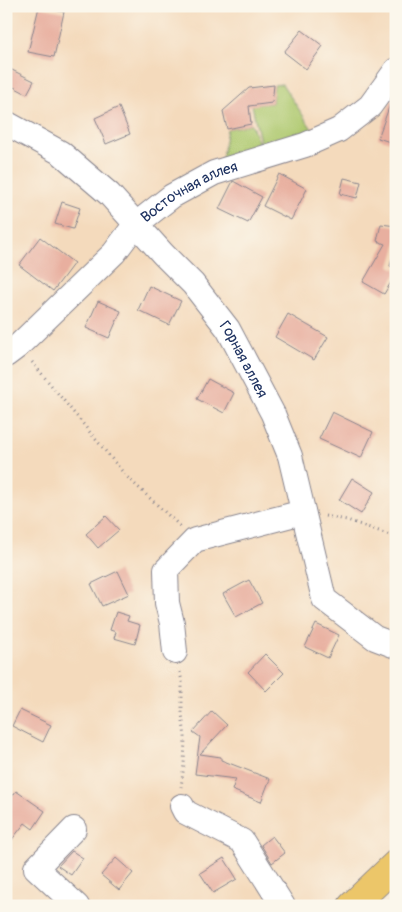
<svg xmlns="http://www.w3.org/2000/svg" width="402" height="912" font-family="Pangolin,sans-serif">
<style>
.green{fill:#afc96f;stroke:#657c66}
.building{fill:#e8af9f}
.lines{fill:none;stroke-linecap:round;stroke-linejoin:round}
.minor-casing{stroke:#88848d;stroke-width:26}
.major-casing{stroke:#88848d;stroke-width:30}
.path{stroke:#88848d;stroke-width:3;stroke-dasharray:1 4;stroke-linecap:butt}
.minor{stroke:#fff;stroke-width:24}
.major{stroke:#ecc669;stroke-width:28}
.labels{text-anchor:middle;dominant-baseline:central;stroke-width:4;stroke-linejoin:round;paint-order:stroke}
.street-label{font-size:15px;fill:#1b2f5e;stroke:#fbf7ec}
</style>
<rect width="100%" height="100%" fill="#fbf7ec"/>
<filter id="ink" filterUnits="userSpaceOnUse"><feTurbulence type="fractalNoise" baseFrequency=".02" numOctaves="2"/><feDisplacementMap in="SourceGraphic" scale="10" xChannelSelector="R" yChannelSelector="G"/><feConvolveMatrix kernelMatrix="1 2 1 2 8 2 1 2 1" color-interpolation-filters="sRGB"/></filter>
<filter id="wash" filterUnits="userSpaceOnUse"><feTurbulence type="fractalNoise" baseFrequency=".0096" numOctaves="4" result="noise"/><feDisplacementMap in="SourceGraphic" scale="20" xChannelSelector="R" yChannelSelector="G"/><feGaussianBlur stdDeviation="1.12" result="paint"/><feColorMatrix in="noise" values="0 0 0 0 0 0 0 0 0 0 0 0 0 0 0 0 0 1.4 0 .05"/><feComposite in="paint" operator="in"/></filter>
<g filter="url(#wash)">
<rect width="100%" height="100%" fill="#f4dabc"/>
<!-- green -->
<polygon class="green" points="282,84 314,132 263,155 221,163 227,129 251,124 262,151 252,105 272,103 274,85"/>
<g id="blocks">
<!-- building -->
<g class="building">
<polygon points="39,7 64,12 54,57 28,52"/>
<polygon points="302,30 323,46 306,69 284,52"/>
<polygon points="6,67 34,81 27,94 6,83"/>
<polygon points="274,85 272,103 249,106 251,124 227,129 223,111 249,88"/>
<polygon points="396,94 396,144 378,138 392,99"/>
<polygon points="119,107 130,134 106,144 95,118"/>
<polygon points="279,174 307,189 291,220 263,206"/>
<polygon points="344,178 361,182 357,198 340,194"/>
<polygon points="233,181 262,197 248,223 219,209"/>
<polygon points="62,202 80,208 73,229 55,224"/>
<polygon points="381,224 396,226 396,246 390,266 396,269 396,274 384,294 363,282 385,244 377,241"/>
<polygon points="40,237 74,263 53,291 19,265"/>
<polygon points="149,286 181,301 169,325 138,310"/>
<polygon points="98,301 121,311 109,338 86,328"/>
<polygon points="288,314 328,337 314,360 275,337"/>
<polygon points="208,379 234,393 224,413 197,399"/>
<polygon points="332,412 373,432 361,458 319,439"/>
<polygon points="352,478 374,492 361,514 339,500"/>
<polygon points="106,516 119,530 98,548 86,534"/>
<polygon points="118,571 129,594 102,606 91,584"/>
<polygon points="249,580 262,603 236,617 223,594"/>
<polygon points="116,612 129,616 127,621 140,625 135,644 114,638 116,632 110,630"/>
<polygon points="316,624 339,635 328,658 305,647"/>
<polygon points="265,654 284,673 266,691 248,672"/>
<polygon points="20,710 51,725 43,742 12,726"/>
<polygon points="212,711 227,725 200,754 221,757 221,760 270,779 261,802 232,790 236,779 195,774 200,737 193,732"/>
<polygon points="16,791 45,811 33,829 25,823 6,847 6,805"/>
<polygon points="272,836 285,853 272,863 261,845"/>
<polygon points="72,851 83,858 71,875 58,866"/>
<polygon points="116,858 133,873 119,890 101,875"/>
<polygon points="224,858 237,879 213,893 200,873"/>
</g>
</g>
</g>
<g filter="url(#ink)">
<use href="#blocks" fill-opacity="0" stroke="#88848d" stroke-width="1"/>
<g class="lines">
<!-- minor casing -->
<g class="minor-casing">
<g id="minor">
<path id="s1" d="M6,123L61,153L109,194L163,254L193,284L228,329L273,414L290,456L324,599L375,638L396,646"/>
<path id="s2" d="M6,355L18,346L114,253L135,225L172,196L214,173L305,145L339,130L370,106L396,70"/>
<polyline points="175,652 172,623 167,603 166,570 195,540 303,512"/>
<polyline points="182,806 185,812 242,841 283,906"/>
<polyline points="74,829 36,868 77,906"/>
</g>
</g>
<!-- major casing -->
<g class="major-casing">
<polyline id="major" points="352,906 396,864"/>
</g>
<!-- path -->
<g class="path">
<polyline points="32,362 126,476 181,527"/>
<polyline points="325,516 347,520 396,537"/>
<polyline points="180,672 182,682 182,714 185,737 184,765 181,787"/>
</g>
<!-- minor -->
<use href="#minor" class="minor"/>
<!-- major -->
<use href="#major" class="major"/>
</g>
</g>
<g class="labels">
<!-- street labels -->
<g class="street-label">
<text stroke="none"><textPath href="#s2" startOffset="248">Восточная аллея</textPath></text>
<text stroke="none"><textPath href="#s1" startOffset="340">Горная аллея</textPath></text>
</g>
</g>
<!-- margin -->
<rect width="402" height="912" fill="none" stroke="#fbf7ec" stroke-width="25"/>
</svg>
